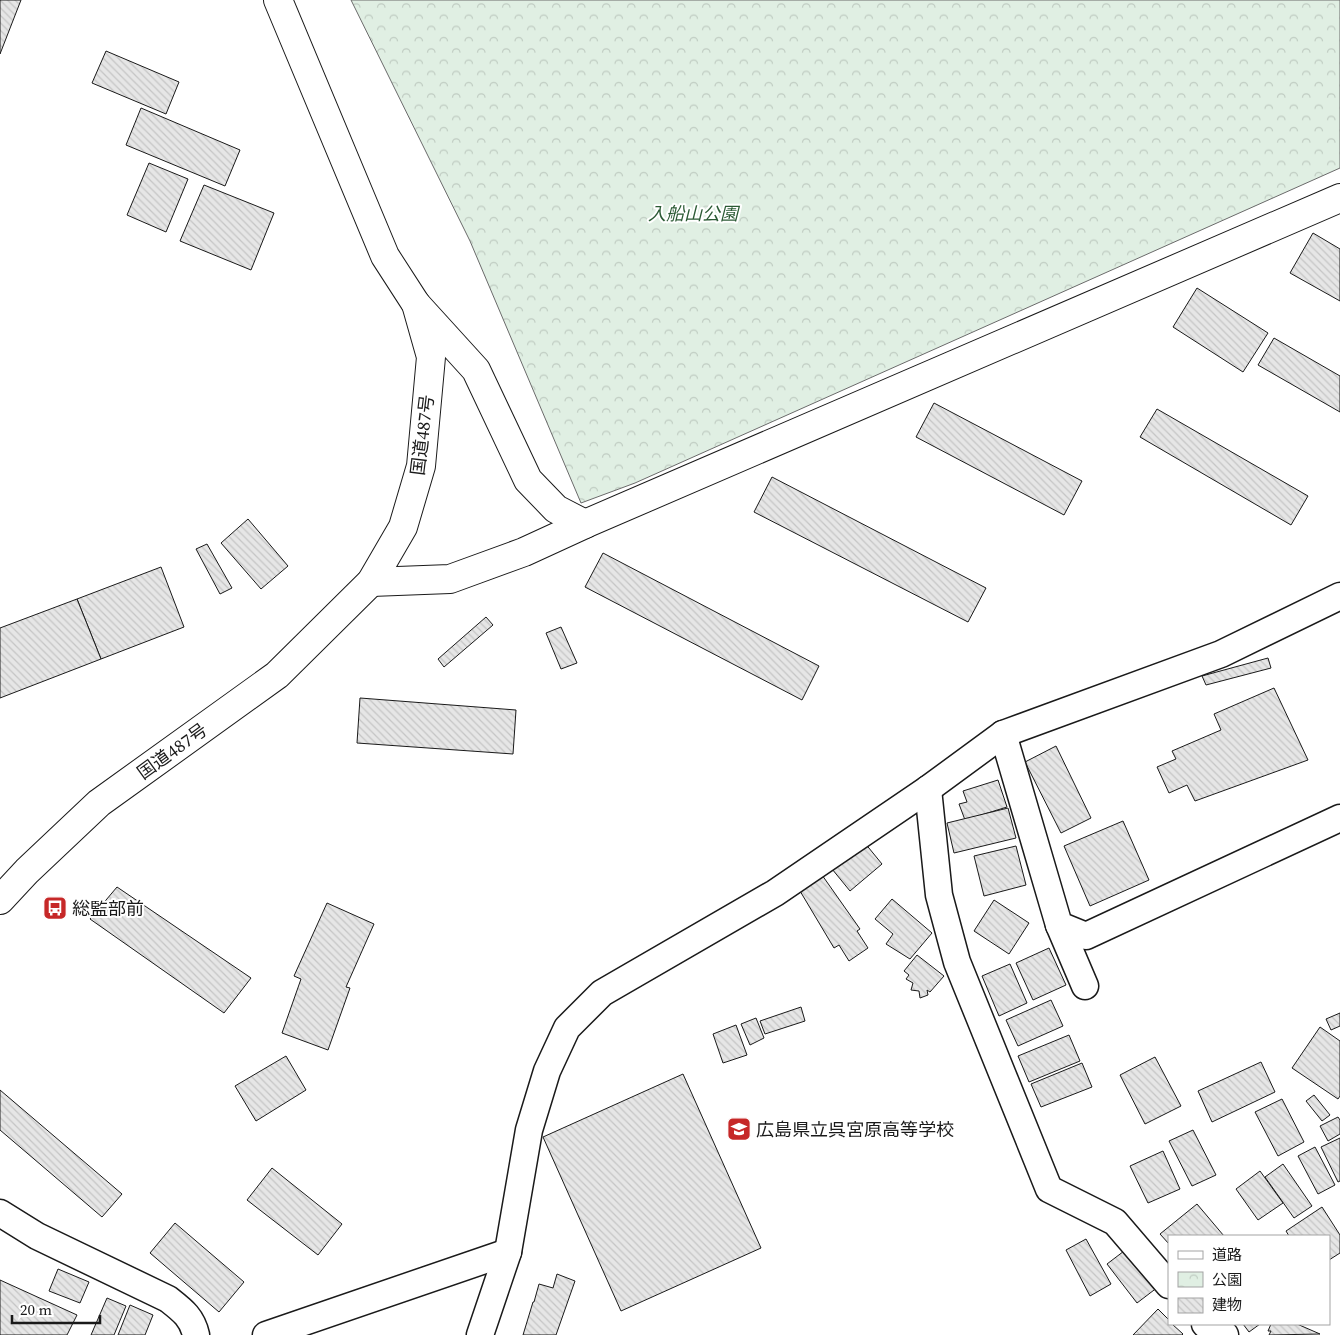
<svg xmlns="http://www.w3.org/2000/svg" width="1340" height="1335" font-family="'Source Serif 4','Noto Sans JP',serif">
<style>
.park{fill:url(#park-crowns);stroke:#6a6a6a}
.building{fill:url(#building-back-hatch);stroke:#1a1a1a}
.lines{fill:none;stroke-linecap:round;stroke-linejoin:round}
.minor-casing{stroke:#1a1a1a;stroke-width:29}
.tertiary-casing{stroke:#1a1a1a;stroke-width:30}
.trunk-casing{stroke:#1a1a1a;stroke-width:30}
.minor{stroke:#fff;stroke-width:26}
.tertiary{stroke:#fff;stroke-width:28}
.trunk{stroke:#fff;stroke-width:28}
.labels{text-anchor:middle;dominant-baseline:central;stroke-width:4;stroke-linejoin:round;paint-order:stroke}
.park-label{font-size:18px;font-style:italic;fill:#2b5a34;stroke:#fff}
.street-label{font-size:18px;fill:#1a1a1a;stroke:#fff}
.poi-label{font-size:18px;fill:#1a1a1a;stroke:#fff;text-anchor:start}
</style>
<defs>
<pattern id="park-crowns" width="20" height="18" patternUnits="userSpaceOnUse" patternTransform="scale(1.25)"><rect width="20" height="18" fill="#e0efe3"/><path d="M2 6a3 3 0 1 1 6 0M12 15a3 3 0 1 1 6 0" fill="none" stroke="#c0ccc2"/></pattern>
<pattern id="building-back-hatch" width="6" height="6" patternUnits="userSpaceOnUse" patternTransform="scale(1.25)"><rect width="6" height="6" fill="#e6e6e6"/><path d="M-1 5l2 2M0 0l6 6M5-1l2 2" fill="none" stroke="#c5c5c5"/></pattern>
</defs>
<rect width="100%" height="100%" fill="#fff"/>
<!-- park -->
<polygon class="park" points="351,0 1340,0 1340,168 635,483 581,503 470,241"/>
<!-- building -->
<g class="building">
<polygon points="0,0 21,0 0,54"/>
<polygon points="106,51 179,82 166,114 92,83"/>
<polygon points="141,108 240,150 225,186 126,145"/>
<polygon points="149,163 188,179 166,232 127,215"/>
<polygon points="204,185 274,213 251,270 180,241"/>
<polygon points="1313,233 1340,249 1340,301 1290,273"/>
<polygon points="1197,288 1268,333 1243,372 1173,327"/>
<polygon points="1274,338 1340,376 1340,412 1258,365"/>
<polygon points="934,403 1082,481 1064,515 916,437"/>
<polygon points="1157,409 1308,496 1291,525 1140,437"/>
<polygon points="772,477 986,588 968,622 754,512"/>
<polygon points="248,519 288,566 261,589 221,543"/>
<polygon points="207,544 232,588 220,594 196,549"/>
<polygon points="603,553 819,666 802,700 585,587"/>
<polygon points="161,567 184,627 101,659 77,599"/>
<polygon points="77,599 101,659 0,698 0,628"/>
<polygon points="486,617 493,625 444,667 438,659"/>
<polygon points="561,627 577,663 561,669 546,633"/>
<polygon points="1268,658 1271,668 1206,685 1202,676"/>
<polygon points="1274,688 1308,760 1195,801 1187,785 1169,793 1157,767 1176,759 1172,751 1221,730 1214,714"/>
<polygon points="360,698 516,710 513,754 357,743"/>
<polygon points="1056,746 1091,818 1061,833 1025,762"/>
<polygon points="998,780 1007,807 965,820 959,804 967,802 963,791"/>
<polygon points="1008,808 1016,838 954,853 947,823"/>
<polygon points="1123,821 1149,880 1090,906 1064,846"/>
<polygon points="864,842 882,864 850,891 832,869"/>
<polygon points="1016,846 1026,885 984,896 974,856"/>
<polygon points="822,875 860,929 857,931 868,948 849,961 839,945 834,948 800,891"/>
<polygon points="117,887 251,978 224,1013 90,919"/>
<polygon points="892,899 932,933 910,959 886,944 893,934 875,919"/>
<polygon points="994,900 1029,923 1009,954 974,931"/>
<polygon points="327,903 374,924 346,987 350,988 328,1050 282,1033 301,979 294,976"/>
<polygon points="1049,948 1066,985 1033,1000 1016,963"/>
<polygon points="917,955 944,976 930,992 927,990 928,995 920,998 919,991 911,990 913,983 906,979 909,975 904,971"/>
<polygon points="1010,964 1027,1003 999,1016 982,976"/>
<polygon points="1051,1000 1063,1026 1018,1046 1006,1020"/>
<polygon points="801,1007 805,1021 765,1034 760,1021"/>
<polygon points="1340,1013 1340,1026 1331,1030 1326,1019"/>
<polygon points="756,1018 764,1038 750,1045 741,1024"/>
<polygon points="736,1025 747,1055 723,1063 713,1034"/>
<polygon points="1320,1027 1340,1041 1340,1096 1338,1099 1292,1068"/>
<polygon points="1069,1035 1080,1061 1029,1082 1018,1056"/>
<polygon points="286,1056 306,1090 256,1121 235,1086"/>
<polygon points="1155,1057 1181,1106 1145,1124 1120,1075"/>
<polygon points="1261,1062 1275,1092 1212,1122 1198,1091"/>
<polygon points="1082,1063 1092,1087 1041,1107 1031,1084"/>
<polygon points="683,1074 761,1248 621,1311 543,1137"/>
<polygon points="0,1090 122,1194 102,1217 0,1130"/>
<polygon points="1314,1095 1330,1115 1322,1121 1306,1101"/>
<polygon points="1282,1099 1304,1142 1278,1156 1255,1112"/>
<polygon points="1338,1117 1340,1120 1340,1134 1328,1141 1320,1126"/>
<polygon points="1193,1130 1216,1175 1192,1186 1169,1141"/>
<polygon points="1340,1138 1340,1181 1338,1182 1321,1147"/>
<polygon points="1315,1147 1335,1185 1318,1194 1298,1156"/>
<polygon points="1163,1151 1180,1189 1148,1203 1130,1166"/>
<polygon points="1283,1164 1312,1206 1294,1218 1265,1177"/>
<polygon points="272,1168 342,1224 318,1255 247,1200"/>
<polygon points="1260,1171 1283,1203 1258,1220 1236,1189"/>
<polygon points="1197,1204 1224,1236 1169,1236 1169,1244 1160,1234"/>
<polygon points="1322,1207 1340,1235 1340,1253 1329,1260 1329,1236 1289,1236 1286,1231"/>
<polygon points="175,1223 244,1282 219,1312 150,1253"/>
<polygon points="1086,1239 1111,1284 1090,1296 1066,1250"/>
<polygon points="1128,1248 1158,1287 1137,1303 1107,1264"/>
<polygon points="58,1269 89,1282 80,1303 49,1291"/>
<polygon points="557,1274 575,1281 556,1335 523,1335 533,1302 534,1302 539,1284 553,1288"/>
<polygon points="0,1280 77,1315 67,1335 0,1335"/>
<polygon points="107,1298 126,1306 114,1335 91,1335"/>
<polygon points="130,1305 153,1315 145,1335 118,1335"/>
<polygon points="1158,1309 1169,1320 1169,1324 1172,1324 1183,1334 1182,1335 1133,1335"/>
<polygon points="1243,1324 1260,1324 1249,1332"/>
<polygon points="1271,1324 1297,1324 1320,1334 1269,1335 1271,1331 1268,1331"/>
</g>
<g class="lines">
<!-- minor casing -->
<g class="minor-casing">
<g id="minor">
<polyline points="1003,734 1059,925 1086,936 1340,818"/>
<polyline points="928,789 939,895 957,962 1049,1189 1115,1222 1169,1285"/>
<polyline points="1059,925 1085,986"/>
<path d="M0,1213L37,1236L168,1299C182,1310 192,1317 196,1335"/>
<polyline points="1205,1324 1209,1328 1225,1335"/>
<polyline points="266,1335 508,1252"/>
<polyline points="480,1335 508,1252 529,1130 547,1071 567,1028 602,993 775,893 928,789 1003,734 1221,654 1340,596"/>
</g>
</g>
<!-- tertiary casing -->
<g class="tertiary-casing">
<g id="tertiary">
<polyline points="416,304 476,370 528,480 556,509 585,524"/>
<polyline points="371,582 450,579 524,552 585,524 1340,198"/>
</g>
</g>
<!-- trunk casing -->
<g class="trunk-casing">
<polyline id="trunk" points="0,900 27,871 99,803 277,675 371,582 403,527 421,466 431,357 416,304 385,256 278,0"/>
</g>
<!-- minor -->
<use href="#minor" class="minor"/>
<!-- tertiary -->
<use href="#tertiary" class="tertiary"/>
<!-- trunk -->
<use href="#trunk" class="trunk"/>
</g>
<!-- icons -->
<defs>
<g id="bus-square" transform="scale(1.25)"><rect x="-9" y="-9" width="18" height="18" rx="4" fill="#c62828" stroke="#fff"/><path d="M-5-6H5V4H4V6H2V4H-2V6H-4V4H-5ZM-3.5-4V0h7V-4ZM-3.5 1.2v1.5H-2V1.2ZM2 1.2v1.5H3.5V1.2Z" fill="#fff"/></g>
<g id="school-square" transform="scale(1.25)"><rect x="-9" y="-9" width="18" height="18" rx="4" fill="#c62828" stroke="#fff"/><path d="M0-5L7-2L0 1L-7-2ZM-4 1L0 2.5L4 1V4Q0 6-4 4Z" fill="#fff"/></g>
</defs>
<g fill-rule="evenodd">
<use href="#bus-square" x="55" y="908"/>
<use href="#school-square" x="739" y="1129"/>
</g>
<g class="labels">
<!-- park labels -->
<g class="park-label">
<text x="693" y="213">入船山公園</text>
</g>
<!-- street labels -->
<g class="street-label">
<text transform="translate(422 435) rotate(-83)">国道487号</text>
<text transform="translate(172 751) rotate(-36)">国道487号</text>
</g>
<!-- poi labels -->
<g class="poi-label">
<text x="72" y="908">総監部前</text>
<text x="756" y="1129">広島県立呉宮原高等学校</text>
</g>
</g>
<!-- legend -->
<rect x="1168" y="1235" width="162" height="90" fill="#ffffff" stroke="#a3a3a3"/>
<rect x="1178" y="1251" width="25" height="8" fill="#ffffff" stroke="#a3a3a3"/>
<text x="1212" y="1260" font-size="15" fill="#1a1a1a">道路</text>
<rect x="1178" y="1272" width="25" height="15" fill="url(#park-crowns)" stroke="#a3a3a3"/>
<text x="1212" y="1285" font-size="15" fill="#1a1a1a">公園</text>
<rect x="1178" y="1298" width="25" height="15" fill="url(#building-back-hatch)" stroke="#a3a3a3"/>
<text x="1212" y="1310" font-size="15" fill="#1a1a1a">建物</text>
<!-- scale -->
<path d="M12 1315v8h88v-8" fill="none" stroke="#1a1a1a" stroke-width="2.5"/>
<text x="20" y="1315" font-size="15" fill="#1a1a1a" stroke="#ffffff" stroke-width="4" paint-order="stroke">20 m</text>
</svg>
